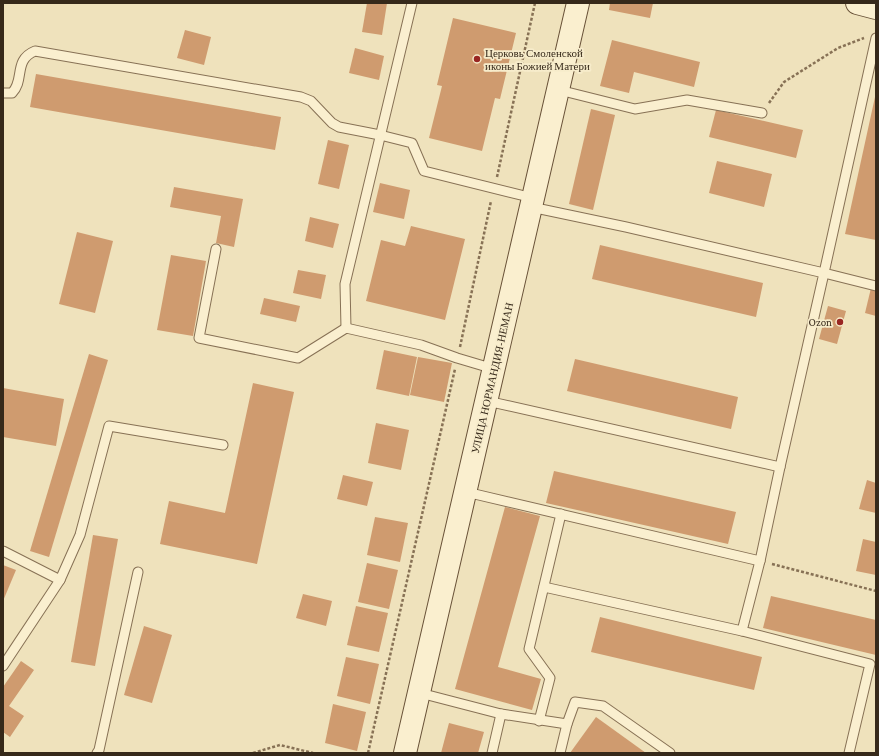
<svg xmlns="http://www.w3.org/2000/svg" width="879" height="756" font-family="'Crimson Pro',serif">
<style>
.building{fill:#cf9b6f}
.lines{fill:none;stroke-linecap:round;stroke-linejoin:round}
.lane-casing{stroke:#877155;stroke-width:11}
.secondary-casing{stroke:#695238;stroke-width:24}
.path{stroke:#877155;stroke-width:2.5;stroke-dasharray:3 2;stroke-linecap:butt}
.lane{stroke:#faefcf;stroke-width:9}
.secondary{stroke:#faefcf;stroke-width:22}
.poi-dot{fill:#992622;stroke:#f7eccb;stroke-width:1.5}
.labels{text-anchor:middle;dominant-baseline:central;stroke-width:3.5;stroke-linejoin:round;paint-order:stroke}
.poi-label{font-size:11px;fill:#36291a;stroke:#f7eccb;text-anchor:start}
.street-label{font-size:11px;fill:#36291a;stroke:#f7eccb}
</style>
<rect width="100%" height="100%" fill="#efe2bc"/>
<!-- building -->
<g class="building">
<polygon points="367,3 387,3 382,35 362,32"/>
<polygon points="610,3 653,3 650,18 609,10"/>
<polygon points="453,18 516,33 500,99 495,98 482,151 429,138 442,86 437,85"/>
<polygon points="185,30 211,37 204,65 177,58"/>
<polygon points="612,40 700,62 694,87 634,72 629,93 600,86"/>
<polygon points="355,48 384,56 379,80 349,73"/>
<polygon points="36,74 281,117 275,150 30,107"/>
<polygon points="875,97 876,97 876,240 845,234"/>
<polygon points="591,109 615,115 593,210 569,204"/>
<polygon points="716,110 803,130 796,158 709,137"/>
<polygon points="328,140 349,145 339,189 318,184"/>
<polygon points="717,161 772,174 764,207 709,193"/>
<polygon points="380,183 410,190 404,219 373,212"/>
<polygon points="174,187 243,199 234,247 216,243 221,216 170,207"/>
<polygon points="310,217 339,224 333,248 305,241"/>
<polygon points="411,226 465,239 445,320 366,301 381,240 405,246"/>
<polygon points="77,232 113,241 95,313 59,304"/>
<polygon points="600,245 763,283 756,317 592,279"/>
<polygon points="171,255 206,261 193,336 157,330"/>
<polygon points="298,270 326,275 321,299 293,293"/>
<polygon points="871,288 876,289 876,316 865,313"/>
<polygon points="264,298 300,306 296,322 260,314"/>
<polygon points="828,306 846,311 837,344 819,339"/>
<polygon points="384,350 417,357 409,396 376,389"/>
<polygon points="89,354 108,360 49,557 30,551"/>
<polygon points="418,357 452,363 444,402 410,395"/>
<polygon points="575,359 738,397 731,429 567,391"/>
<polygon points="253,383 294,392 257,564 160,544 169,501 225,513"/>
<polygon points="3,388 64,399 56,446 3,437"/>
<polygon points="376,423 409,430 401,470 368,463"/>
<polygon points="554,471 736,512 728,544 546,503"/>
<polygon points="343,475 373,482 367,506 337,499"/>
<polygon points="867,480 876,483 876,513 859,509"/>
<polygon points="505,507 540,516 498,667 541,679 532,710 455,689"/>
<polygon points="375,517 408,523 400,562 367,555"/>
<polygon points="93,535 118,539 95,666 71,662"/>
<polygon points="863,539 876,542 876,575 856,571"/>
<polygon points="367,563 398,570 389,609 358,602"/>
<polygon points="3,565 16,570 3,601"/>
<polygon points="303,594 332,601 326,626 296,618"/>
<polygon points="771,596 876,620 876,655 763,628"/>
<polygon points="356,606 388,613 379,652 347,645"/>
<polygon points="600,617 762,657 754,690 591,652"/>
<polygon points="144,626 172,635 152,703 124,695"/>
<polygon points="346,657 379,664 370,704 337,696"/>
<polygon points="21,661 34,670 9,706 24,716 10,737 3,732 3,687"/>
<polygon points="333,704 366,712 357,751 325,743"/>
<polygon points="596,717 646,753 570,753"/>
<polygon points="449,723 484,732 478,753 441,753"/>
</g>
<g class="lines">
<!-- lane casing -->
<g class="lane-casing">
<g id="lane">
<polyline points="876,38 824,273 876,286"/>
<polyline points="559,90 635,109 687,100 762,113"/>
<path d="M3,93H12C25,80 13,60 35,51L301,97L311,101L332,123L339,127L380,135L412,143L424,171L533,198"/>
<polyline points="531,207 626,227 824,273 780,467 760,561 742,631 870,664 849,753"/>
<polyline points="216,249 199,338 298,358 346,328 421,345 457,358 494,369"/>
<polyline points="346,328 345,284 412,3"/>
<polyline points="487,401 780,467"/>
<polyline points="466,492 760,561"/>
<polyline points="3,551 60,580 3,666"/>
<polyline points="60,580 80,535 109,426 223,445"/>
<polyline points="544,587 742,631"/>
<polyline points="420,693 501,714 567,724 575,702 603,706 670,753"/>
<polyline points="539,721 550,678 529,649 561,514"/>
<polyline points="97,753 99,750 138,572"/>
<polyline points="492,753 501,714"/>
<polyline points="560,753 567,724"/>
</g>
</g>
<!-- secondary casing -->
<g class="secondary-casing">
<g id="secondary">
<polyline points="857,3 876,8"/>
<polyline points="405,753 578,3"/>
</g>
</g>
<!-- path -->
<g class="path">
<polyline points="769,103 784,82 838,48 864,38"/>
<polyline points="497,177 535,3"/>
<polyline points="460,347 491,201"/>
<polyline points="772,564 876,591"/>
<polyline points="253,753 280,745 313,753"/>
<polyline points="368,753 455,369"/>
</g>
<!-- lane -->
<use href="#lane" class="lane"/>
<!-- secondary -->
<use href="#secondary" class="secondary"/>
</g>
<!-- markers -->
<g class="poi-dot">
<circle cx="477" cy="59" r="4"/>
<circle cx="840" cy="322" r="4"/>
</g>
<g class="labels">
<!-- poi labels -->
<g class="poi-label">
<text x="485" y="53">Церковь Смоленской<tspan x="485" dy="13">иконы Божией Матери</tspan></text>
<text x="832" y="322" text-anchor="end">Ozon</text>
</g>
<!-- street labels -->
<g class="street-label">
<text transform="translate(492 378) rotate(-77)">УЛИЦА НОРМАНДИЯ-НЕМАН</text>
</g>
</g>
<!-- border -->
<rect width="879" height="756" fill="none" stroke="#36291a" stroke-width="8"/>
</svg>
